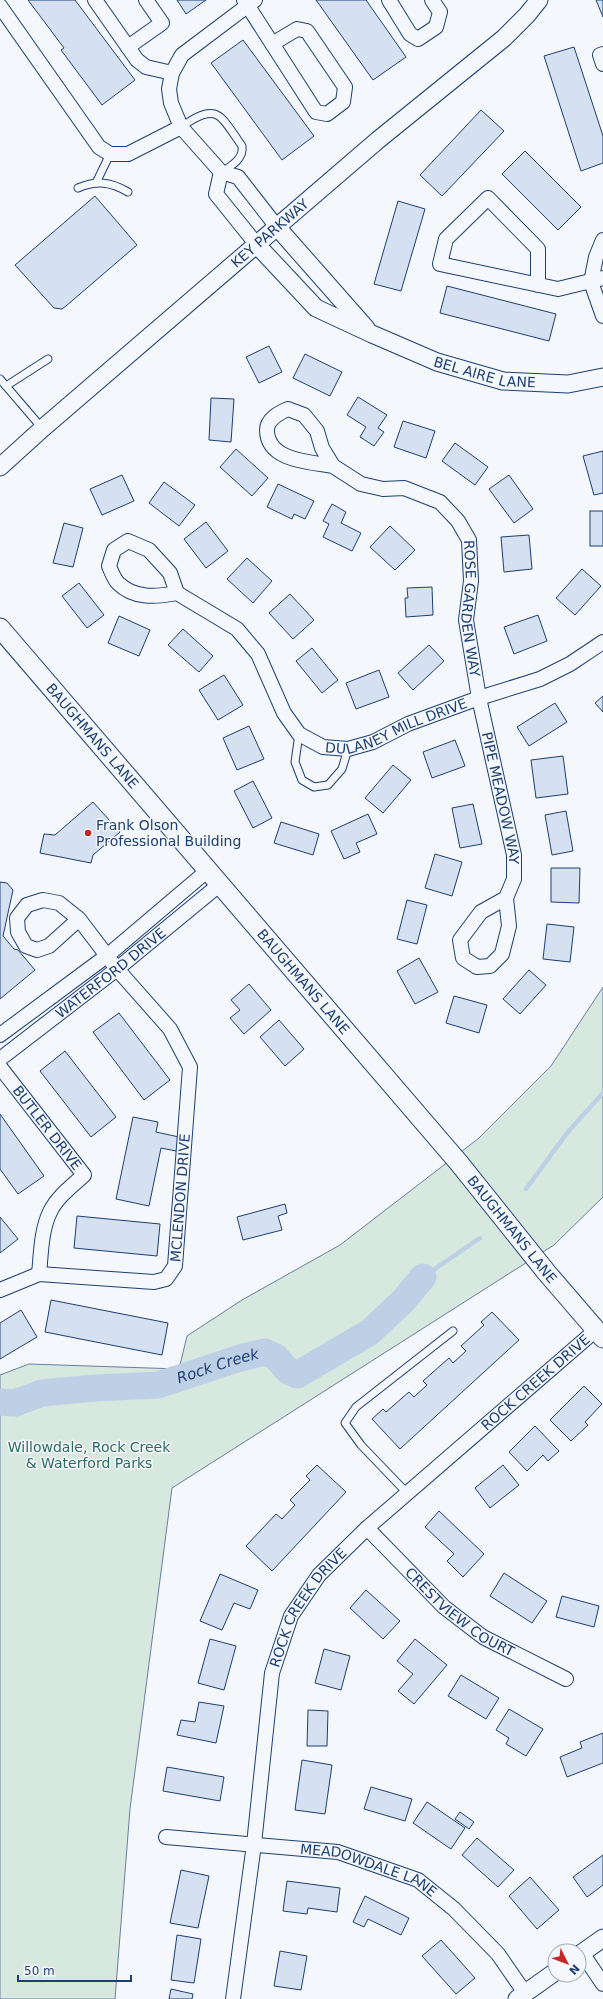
<svg xmlns="http://www.w3.org/2000/svg" width="603" height="1999" font-family="'DejaVu Sans',sans-serif">
<style>
.green{fill:#d7e8df;stroke:#687fa3}
.lines{fill:none;stroke-linecap:round;stroke-linejoin:round}
.stream{stroke:#bed0e5;stroke-width:4.5}
.river{stroke:#bed0e5;stroke-width:27}
.building{fill:#d5e0f0;stroke:#1d3f73}
.service-casing{stroke:#1d3f73;stroke-width:9}
.minor-casing{stroke:#1d3f73;stroke-width:16}
.tertiary-casing{stroke:#1d3f73;stroke-width:19}
.secondary-casing{stroke:#1d3f73;stroke-width:21}
.service{stroke:#f4f7fb;stroke-width:7}
.minor{stroke:#f4f7fb;stroke-width:14}
.tertiary{stroke:#f4f7fb;stroke-width:17}
.secondary{stroke:#f4f7fb;stroke-width:19}
.poi-dot{fill:#c62828;stroke:#f4f7fb;stroke-width:1.5}
.labels{text-anchor:middle;dominant-baseline:central;stroke-width:3;stroke-linejoin:round;paint-order:stroke}
.street-label{font-size:14px;fill:#1d3f73;stroke:#f4f7fb}
.poi-label{font-size:14px;fill:#1d3f73;stroke:#f4f7fb;text-anchor:start}
.park-label{font-size:14px;fill:#2c6c60;stroke:#f4f7fb}
.water-label{font-size:15px;font-style:italic;fill:#1d3f73;stroke:#f4f7fb}
</style>
<rect width="100%" height="100%" fill="#f4f7fb"/>
<!-- green -->
<polygon class="green" points="603,987 603,1197 554,1245 172,1488 130,1809 115,1999 0,1999 0,1375 29,1364 179,1369 187,1336 242,1300 340,1245 479,1138 551,1066"/>
<g class="lines">
<!-- stream -->
<g class="stream">
<polyline points="526,1189 567,1133 603,1093"/>
<polyline points="423,1277 480,1238"/>
</g>
<!-- river -->
<path class="river" id="s1" d="M0,1402L15,1403L42,1393L95,1388L158,1385L240,1358L265,1352L276,1357L288,1371L297,1375L370,1332L404,1300L423,1277"/>
</g>
<!-- building -->
<g class="building">
<polygon points="28,0 75,0 135,80 102,105 61,50 64,48"/>
<polygon points="177,0 206,0 186,14"/>
<polygon points="316,0 366,0 406,57 373,80"/>
<polygon points="596,0 603,0 603,17"/>
<polygon points="243,40 314,136 282,160 211,63"/>
<polygon points="574,47 603,136 603,163 581,171 544,56"/>
<polygon points="481,110 504,131 442,196 420,175"/>
<polygon points="525,151 581,207 558,230 502,174"/>
<polygon points="95,196 137,245 66,306 62,309 54,308 15,265"/>
<polygon points="398,201 425,209 401,291 374,284"/>
<polygon points="447,286 556,314 549,341 440,313"/>
<polygon points="269,346 282,372 259,383 246,357"/>
<polygon points="305,354 342,372 330,396 293,378"/>
<polygon points="358,397 387,415 378,428 384,432 374,446 360,437 366,427 347,415"/>
<polygon points="211,398 234,399 231,442 209,440"/>
<polygon points="403,421 435,431 426,458 394,447"/>
<polygon points="455,443 488,467 475,485 442,461"/>
<polygon points="236,449 268,478 252,496 220,467"/>
<polygon points="603,451 603,493 594,495 583,456"/>
<polygon points="122,475 134,501 102,515 90,489"/>
<polygon points="509,475 533,509 514,523 489,489"/>
<polygon points="164,482 195,505 179,526 149,503"/>
<polygon points="278,484 314,501 305,519 294,514 292,519 267,507"/>
<polygon points="332,504 346,512 341,523 361,533 352,551 323,537 329,524 323,521"/>
<rect x="590" y="511" width="13" height="35"/>
<polygon points="206,522 228,551 206,568 184,539"/>
<polygon points="64,523 83,528 73,567 53,563"/>
<polygon points="390,526 415,550 395,570 370,547"/>
<polygon points="529,535 532,569 504,572 501,537"/>
<polygon points="247,558 272,581 253,603 227,579"/>
<polygon points="582,569 601,586 575,615 556,598"/>
<polygon points="79,583 104,615 87,628 62,596"/>
<polygon points="432,587 433,615 406,617 405,598 408,598 407,588"/>
<polygon points="290,594 314,620 293,639 269,613"/>
<polygon points="538,615 547,641 514,654 504,627"/>
<polygon points="119,616 150,630 139,656 108,643"/>
<polygon points="183,629 213,656 199,672 168,645"/>
<polygon points="429,645 444,661 413,690 398,673"/>
<polygon points="312,648 338,680 322,693 296,661"/>
<polygon points="379,670 389,697 356,709 346,683"/>
<polygon points="224,675 243,705 218,720 199,690"/>
<polygon points="603,696 603,712 595,703"/>
<polygon points="555,703 567,722 529,746 517,727"/>
<polygon points="249,726 264,759 237,770 223,738"/>
<polygon points="455,740 465,766 432,778 423,752"/>
<polygon points="563,756 568,794 536,798 531,760"/>
<polygon points="393,765 411,780 383,813 365,798"/>
<polygon points="253,781 272,818 253,828 234,791"/>
<polygon points="93,802 120,832 93,855 91,863 40,853 44,834 55,835"/>
<polygon points="473,804 482,844 460,848 452,808"/>
<polygon points="566,811 573,851 552,855 545,815"/>
<polygon points="368,814 377,834 356,843 360,852 344,859 331,831"/>
<polygon points="281,822 319,834 313,855 274,843"/>
<polygon points="435,854 462,862 452,896 425,888"/>
<polygon points="551,868 580,868 579,903 551,902"/>
<polygon points="0,882 7,883 13,890 3,936 14,949 18,950 35,970 0,999"/>
<polygon points="407,900 427,905 417,944 397,939"/>
<polygon points="547,924 574,927 570,962 543,959"/>
<polygon points="419,958 438,992 415,1004 397,971"/>
<polygon points="529,970 546,985 520,1014 503,999"/>
<polygon points="249,984 271,1010 244,1034 230,1018 240,1010 231,1000"/>
<polygon points="454,996 487,1005 479,1033 446,1023"/>
<polygon points="119,1013 170,1080 144,1100 93,1032"/>
<polygon points="279,1020 304,1049 285,1066 260,1037"/>
<polygon points="65,1051 116,1117 91,1137 40,1071"/>
<polygon points="0,1114 44,1176 18,1194 0,1169"/>
<polygon points="133,1117 158,1122 156,1132 179,1137 176,1151 161,1148 149,1206 116,1199"/>
<polygon points="285,1204 287,1213 278,1216 282,1230 243,1240 237,1217"/>
<polygon points="77,1216 160,1224 157,1256 74,1248"/>
<polygon points="0,1217 18,1239 0,1253"/>
<polygon points="51,1300 168,1323 162,1355 45,1332"/>
<polygon points="21,1310 37,1337 0,1359 0,1323"/>
<polygon points="492,1312 519,1340 400,1449 372,1419 383,1409 386,1412 409,1392 414,1397 427,1385 423,1381 449,1358 453,1363 466,1351 461,1346 484,1325 481,1322"/>
<polygon points="584,1386 602,1404 585,1422 588,1425 571,1441 550,1420"/>
<polygon points="535,1426 559,1451 548,1461 543,1455 527,1471 509,1452"/>
<polygon points="317,1465 346,1492 272,1571 246,1546 276,1514 282,1519 295,1505 290,1500 310,1480 306,1476"/>
<polygon points="503,1465 519,1485 490,1508 475,1488"/>
<polygon points="439,1511 484,1554 463,1577 447,1561 454,1554 425,1527"/>
<polygon points="504,1573 547,1601 532,1623 490,1596"/>
<polygon points="220,1574 258,1590 250,1609 234,1603 222,1630 200,1621"/>
<polygon points="366,1590 400,1621 383,1639 350,1608"/>
<polygon points="562,1596 599,1606 594,1627 556,1617"/>
<polygon points="210,1639 236,1646 224,1690 198,1683"/>
<polygon points="415,1639 447,1665 414,1704 398,1691 413,1674 397,1661"/>
<polygon points="324,1649 350,1656 341,1690 315,1683"/>
<polygon points="461,1675 499,1698 486,1719 448,1696"/>
<polygon points="199,1702 224,1706 216,1743 177,1735 181,1720 195,1722"/>
<polygon points="509,1709 543,1729 526,1756 506,1744 509,1738 496,1730"/>
<polygon points="308,1710 328,1711 327,1746 307,1746"/>
<polygon points="603,1733 603,1763 567,1777 560,1757 582,1748 580,1742"/>
<polygon points="302,1760 332,1765 325,1814 295,1810"/>
<polygon points="167,1767 224,1777 220,1801 163,1791"/>
<polygon points="371,1787 412,1799 405,1821 364,1809"/>
<polygon points="427,1802 465,1828 451,1849 413,1823"/>
<polygon points="460,1812 474,1822 469,1829 455,1819"/>
<polygon points="477,1838 514,1870 498,1887 462,1855"/>
<polygon points="603,1855 603,1885 587,1897 573,1877"/>
<polygon points="181,1870 209,1876 198,1928 170,1923"/>
<polygon points="530,1877 559,1910 537,1929 509,1896"/>
<polygon points="287,1881 340,1888 337,1912 308,1908 307,1914 283,1911"/>
<polygon points="365,1896 409,1918 401,1935 368,1919 364,1927 353,1922"/>
<polygon points="177,1935 201,1939 194,1983 171,1980"/>
<polygon points="441,1940 475,1978 456,1994 422,1956"/>
<polygon points="280,1951 307,1956 301,1990 274,1986"/>
<polygon points="171,1989 193,1994 192,1999 169,1999"/>
</g>
<g class="lines">
<!-- service casing -->
<g class="service-casing">
<g id="service">
<path d="M181,127C218,101 220,115 242,146C244,159 231,166 222,172"/>
<polyline points="96,183 110,154"/>
<path d="M78,188C97,180 111,182 128,192"/>
<polyline points="0,379 42,428"/>
<polyline points="6,386 48,359"/>
<polyline points="299,734 295,762 302,780 314,787 328,785 342,769 348,749"/>
<polyline points="407,1493 361,1445 345,1423 356,1407 453,1331"/>
</g>
</g>
<!-- minor casing -->
<g class="minor-casing">
<g id="minor">
<polyline points="95,0 137,60 146,67 172,73"/>
<polyline points="244,0 316,112 327,114 343,102 345,87 307,31 297,29 272,44"/>
<polyline points="255,0 182,55 172,73 169,89 171,103 181,127 221,172 238,177 277,227"/>
<polyline points="389,0 410,34 418,39 436,27 440,12 432,0"/>
<polyline points="0,6 99,147 110,154 128,154 181,127"/>
<polyline points="128,47 162,23 146,0"/>
<polyline points="603,54 600,55 603,64"/>
<polyline points="221,172 216,194 257,245"/>
<polyline points="603,240 596,257 591,282 603,316"/>
<polyline points="538,285 538,249 488,198 446,239 440,264 558,289 603,278"/>
<path id="s2" d="M333,466C310,462 267,461 267,430C267,419 279,413 288,409L304,415L317,431L322,448L333,466L361,484L383,489L404,488L440,502L458,521L469,540L471,581L466,620L479,698L514,855V879L506,898L481,912L460,940L463,958L477,967L490,966L502,954L509,926L506,898"/>
<path id="s3" d="M177,593L170,573L149,550L128,541L114,550L109,566C111,571 114,579 118,583C134,599 156,597 177,593L237,629L258,654L284,713L299,734L323,747L348,749L373,742L408,724L479,698L540,679L570,664L603,642"/>
<polyline points="0,1035 108,955 207,871"/>
<path id="s4" d="M0,1059L117,969L219,885"/>
<path id="s5" d="M0,1067L84,1175C72,1186 57,1197 50,1212C41,1230 41,1255 39,1274"/>
<path id="s6" d="M0,1290L39,1274L154,1282L166,1279L175,1266L190,1067L170,1029L117,969L79,919L59,903L43,900L27,905L17,918L18,932L26,946L37,950L49,946L79,919"/>
<path id="s7" d="M367,1528L444,1607L483,1637L566,1679"/>
<path id="s8" d="M166,1837L338,1852L418,1880L454,1909L498,1954L525,1993"/>
<polyline points="582,1953 603,1984"/>
<path id="s9" d="M233,1999L254,1844L272,1673L291,1616L319,1575L367,1528L596,1330"/>
</g>
</g>
<!-- tertiary casing -->
<g class="tertiary-casing">
<g id="tertiary">
<polyline points="277,227 366,328"/>
<path id="s10" d="M257,245L316,308L372,334L437,362L503,381L568,384L603,377"/>
<path id="s11" d="M0,467L43,428L378,140L504,38L527,15L539,0"/>
<polyline points="579,1955 603,1938"/>
<polyline points="517,1999 555,1972"/>
</g>
</g>
<!-- secondary casing -->
<g class="secondary-casing">
<g id="secondary">
<path id="s12" d="M0,628L459,1163L547,1273L603,1338"/>
</g>
</g>
<!-- service -->
<use href="#service" class="service"/>
<!-- minor -->
<use href="#minor" class="minor"/>
<!-- tertiary -->
<use href="#tertiary" class="tertiary"/>
<!-- secondary -->
<use href="#secondary" class="secondary"/>
</g>
<!-- markers -->
<circle class="poi-dot" cx="88" cy="833" r="4"/>
<g class="labels">
<!-- street labels -->
<g class="street-label">
<text stroke="none"><textPath href="#s11" startOffset="357">KEY PARKWAY</textPath></text>
<text stroke="none"><textPath href="#s10" startOffset="268">BEL AIRE LANE</textPath></text>
<text stroke="none"><textPath href="#s2" startOffset="423">ROSE GARDEN WAY</textPath></text>
<text stroke="none"><textPath href="#s3" startOffset="488">DULANEY MILL DRIVE</textPath></text>
<text stroke="none"><textPath href="#s12" startOffset="142">BAUGHMANS LANE</textPath></text>
<text stroke="none"><textPath href="#s2" startOffset="616">PIPE MEADOW WAY</textPath></text>
<text stroke="none"><textPath href="#s4" startOffset="140">WATERFORD DRIVE</textPath></text>
<text stroke="none"><textPath href="#s12" startOffset="466">BAUGHMANS LANE</textPath></text>
<text stroke="none"><textPath href="#s5" startOffset="77">BUTLER DRIVE</textPath></text>
<text stroke="none"><textPath href="#s6" startOffset="254">MCLENDON DRIVE</textPath></text>
<text stroke="none"><textPath href="#s12" startOffset="790">BAUGHMANS LANE</textPath></text>
<text stroke="none"><textPath href="#s9" startOffset="728">ROCK CREEK DRIVE</textPath></text>
<text stroke="none"><textPath href="#s9" startOffset="404">ROCK CREEK DRIVE</textPath></text>
<text stroke="none"><textPath href="#s7" startOffset="126">CRESTVIEW COURT</textPath></text>
<text stroke="none"><textPath href="#s8" startOffset="207">MEADOWDALE LANE</textPath></text>
</g>
<!-- poi labels -->
<g class="poi-label">
<text x="96" y="825">Frank Olson<tspan x="96" dy="16">Professional Building</tspan></text>
</g>
<!-- park labels -->
<g class="park-label">
<text x="89" y="1447">Willowdale, Rock Creek<tspan x="89" dy="16">&amp; Waterford Parks</tspan></text>
</g>
<!-- water labels -->
<g class="water-label">
<text stroke="none"><textPath href="#s1" startOffset="223">Rock Creek</textPath></text>
</g>
</g>
<!-- north arrow -->
<g transform="translate(567 1963) rotate(132)"><circle r="19" fill="#f4f7fb" stroke="#9eadc5"/>
<path d="M0-3L7 15L0 10L-7 15Z" fill="#c62828"/>
<text y="-6" font-size="11" font-weight="bold" text-anchor="middle" fill="#1d3f73">N</text>
</g>
<!-- scale -->
<path d="M18 1975v6h113v-6" fill="none" stroke="#1d3f73" stroke-width="2"/>
<text x="24" y="1975" font-size="12" fill="#1d3f73" stroke="#f4f7fb" stroke-width="3" paint-order="stroke">50 m</text>
</svg>
